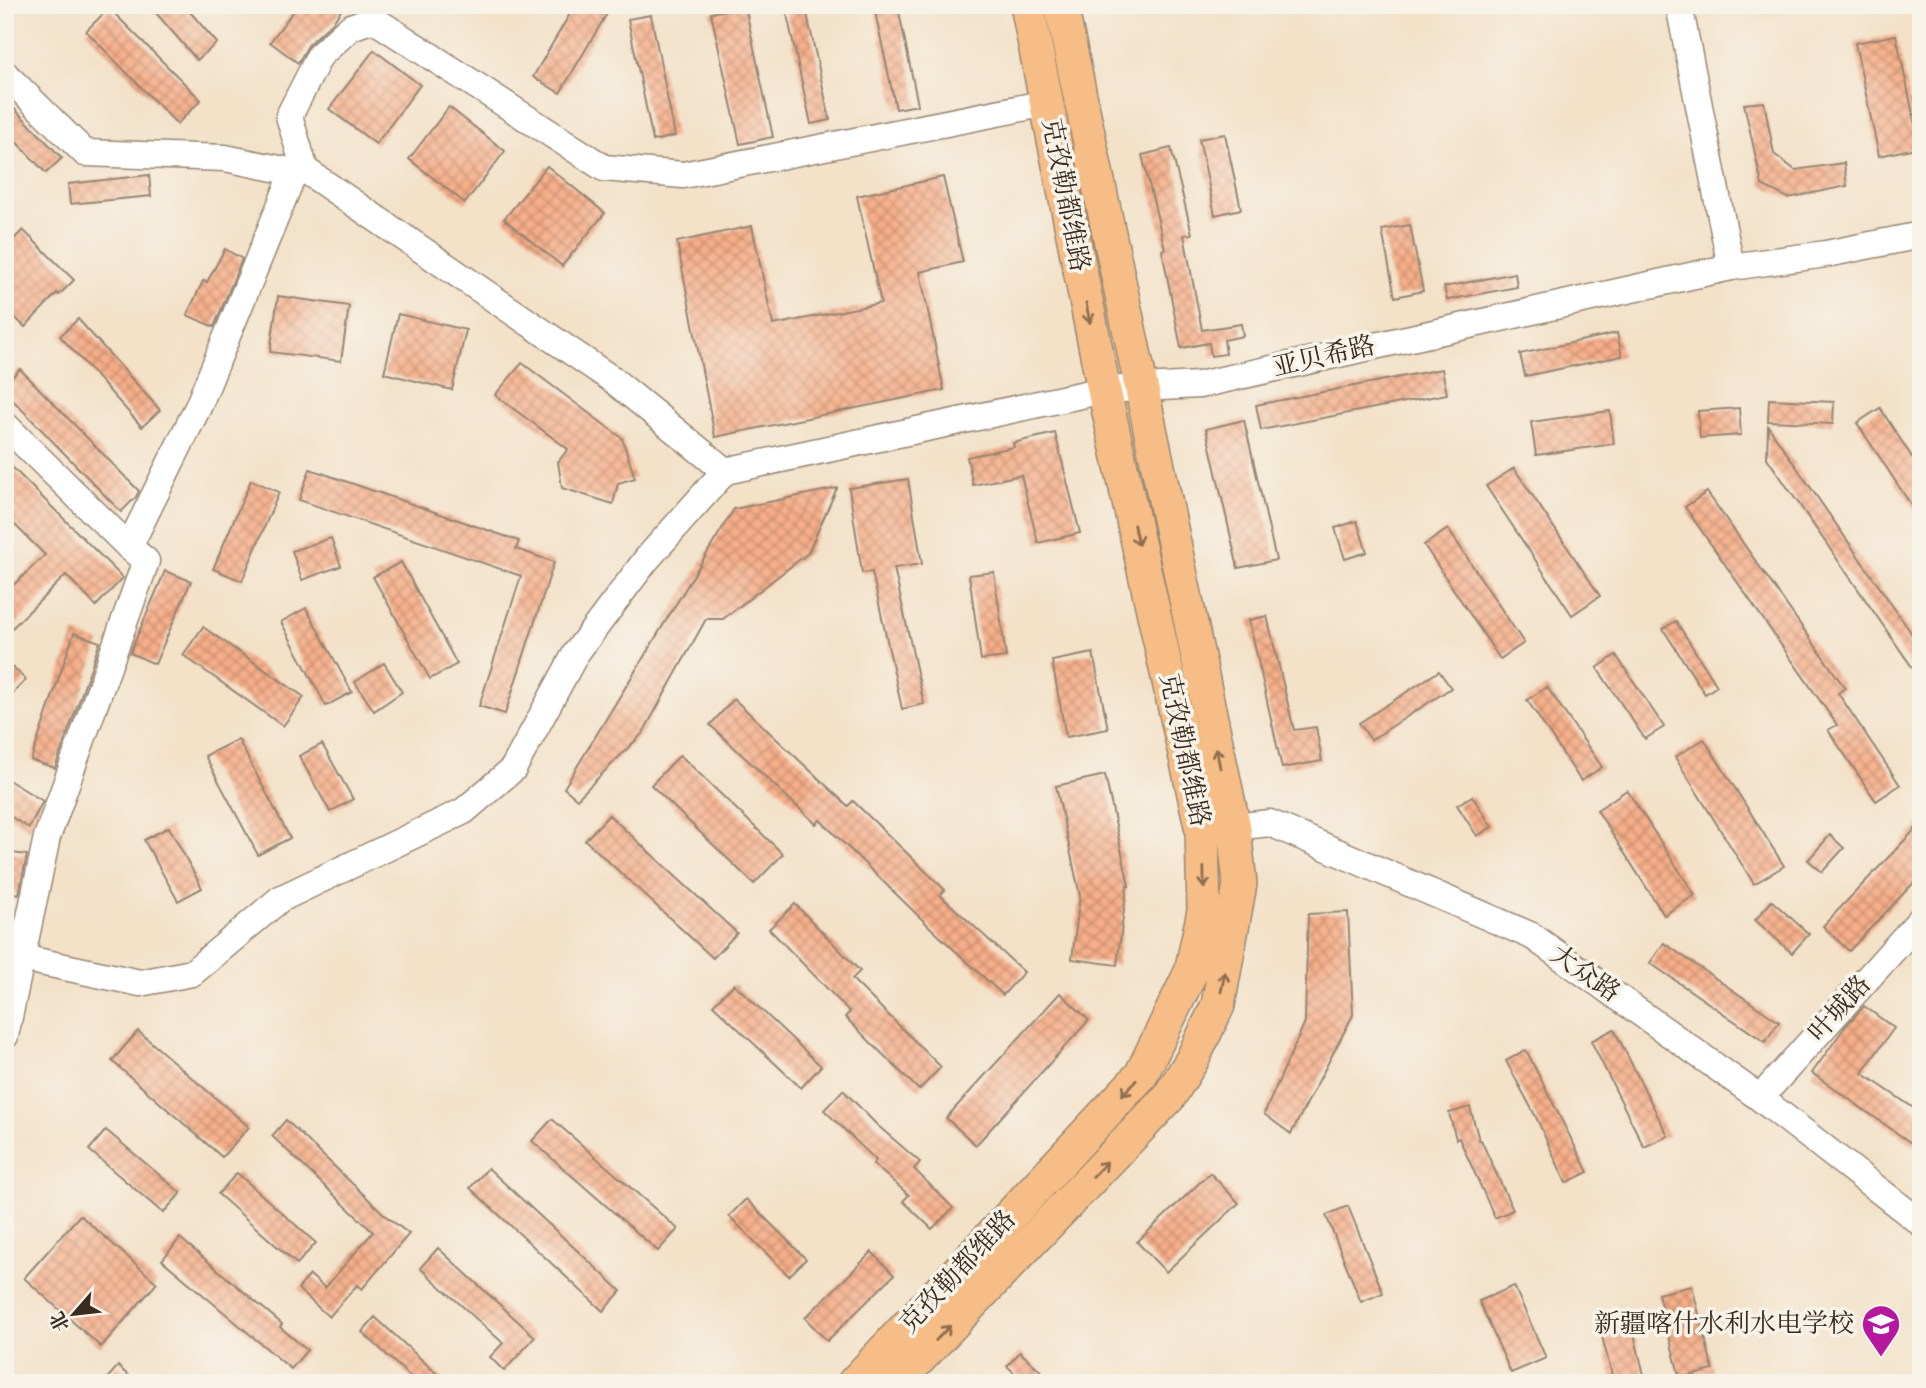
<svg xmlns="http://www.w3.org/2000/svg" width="1926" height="1388" font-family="'IM FELL English','Noto Serif SC',serif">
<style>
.building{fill:url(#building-cross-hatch)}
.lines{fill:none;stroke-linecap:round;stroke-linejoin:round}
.minor-casing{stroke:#978673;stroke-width:29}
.major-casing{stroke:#978673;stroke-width:36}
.minor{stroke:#fff;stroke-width:26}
.major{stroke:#f6be86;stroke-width:33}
.oneway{stroke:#8f6d4d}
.labels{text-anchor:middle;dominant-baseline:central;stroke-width:7;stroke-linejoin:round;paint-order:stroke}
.street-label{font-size:26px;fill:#3b2a1e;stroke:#f7f3e8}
.poi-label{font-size:26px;fill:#3b2a1e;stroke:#f7f3e8;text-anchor:end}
</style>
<defs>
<pattern id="building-cross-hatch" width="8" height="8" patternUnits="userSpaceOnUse" patternTransform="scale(1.75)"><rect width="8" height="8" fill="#f7af8a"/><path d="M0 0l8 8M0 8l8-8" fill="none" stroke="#c98f70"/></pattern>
</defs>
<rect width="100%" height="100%" fill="#f7f3e8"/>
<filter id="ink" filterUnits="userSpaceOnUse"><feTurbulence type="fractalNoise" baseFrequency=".0143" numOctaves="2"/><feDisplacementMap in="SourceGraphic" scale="14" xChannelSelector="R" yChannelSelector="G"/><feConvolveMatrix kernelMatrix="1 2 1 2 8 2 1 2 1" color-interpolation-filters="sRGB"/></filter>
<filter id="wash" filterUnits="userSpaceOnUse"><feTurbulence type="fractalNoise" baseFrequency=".00686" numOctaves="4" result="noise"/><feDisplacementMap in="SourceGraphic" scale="28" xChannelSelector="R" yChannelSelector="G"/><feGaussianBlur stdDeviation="1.57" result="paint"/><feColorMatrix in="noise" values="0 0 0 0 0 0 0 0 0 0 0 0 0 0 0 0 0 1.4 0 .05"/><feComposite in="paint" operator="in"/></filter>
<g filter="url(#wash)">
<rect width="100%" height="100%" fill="#f3e1c8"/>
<g id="blocks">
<!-- building -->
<g class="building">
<polygon points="149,5 184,5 217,43 197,60"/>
<polygon points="298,5 345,5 333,22 309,44 298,63 270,42"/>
<polygon points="575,5 612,5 560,93 533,77"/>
<polygon points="785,5 805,5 830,120 811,124"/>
<polygon points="745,6 773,137 740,144 711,13"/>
<polygon points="898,7 918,105 896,109 875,12"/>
<polygon points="109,8 201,100 177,124 86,31"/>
<polygon points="651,15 675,136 653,141 628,19"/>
<polygon points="1896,35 1920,147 1879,156 1855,43"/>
<polygon points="374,50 420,85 376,144 329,109"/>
<polygon points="5,99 62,158 46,173 5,130"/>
<polygon points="1764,102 1774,154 1795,170 1844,163 1847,186 1788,198 1762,185 1744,104"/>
<polygon points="449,107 505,151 465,203 409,159"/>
<polygon points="1225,134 1241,209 1215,215 1199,139"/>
<polygon points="1171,148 1192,234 1184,235 1202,330 1241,324 1243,336 1224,340 1226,354 1211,356 1209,343 1181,348 1162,250 1165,249 1142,155"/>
<polygon points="547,166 605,213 562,266 504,219"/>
<polygon points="149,175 151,196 70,204 68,184"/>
<polygon points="943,177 963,262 920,272 944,390 715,437 677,242 752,226 773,325 881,303 857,196"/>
<polygon points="1410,225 1423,291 1395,297 1382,230"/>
<polygon points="23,230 74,280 59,295 57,293 25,327 5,308 5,248"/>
<polygon points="225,249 242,259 214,327 187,315 203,281 207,282"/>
<polygon points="1515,273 1517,287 1447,300 1444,287"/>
<polygon points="278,296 349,306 341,361 270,352"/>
<polygon points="398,314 466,330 452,390 384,373"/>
<polygon points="78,319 160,410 142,427 60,336"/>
<polygon points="1617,333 1622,356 1525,376 1520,354"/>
<polygon points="522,363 622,438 635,478 618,483 613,504 562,488 558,462 568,449 495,395"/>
<polygon points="20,369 139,491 136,497 121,512 5,392 5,384"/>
<polygon points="1442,369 1447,394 1261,430 1256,405"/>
<polygon points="1769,399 1834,402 1833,424 1768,421"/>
<polygon points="1739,408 1741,435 1700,438 1698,411"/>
<polygon points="1880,408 1921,471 1921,520 1857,423"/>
<polygon points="1610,411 1614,444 1536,455 1531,422"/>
<polygon points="1244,420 1276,560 1238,568 1206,429"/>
<polygon points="1768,426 1921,647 1921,680 1767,458"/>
<polygon points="1055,433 1080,533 1038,543 1021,475 973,485 967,457 1014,447 1013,443"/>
<polygon points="5,460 123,578 96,606 66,575 5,635 5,593 45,555 5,515"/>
<polygon points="1514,468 1600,596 1572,615 1486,486"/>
<polygon points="310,469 519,541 516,549 554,562 505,714 479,706 521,576 299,500"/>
<polygon points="908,479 922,564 894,568 924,704 902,709 872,572 862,573 849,488"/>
<polygon points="251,480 279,492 242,581 213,569"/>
<polygon points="837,488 808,553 723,619 706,619 643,733 577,799 564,788 734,509"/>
<polygon points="1707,492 1845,688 1838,693 1900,785 1876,801 1828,730 1837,725 1685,507"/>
<polygon points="1357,521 1367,552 1345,559 1335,528"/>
<polygon points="1448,529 1524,643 1500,659 1424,545"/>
<polygon points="331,538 341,566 302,580 292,551"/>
<polygon points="401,562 457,664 430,679 373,577"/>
<polygon points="165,571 191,581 155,664 130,653"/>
<polygon points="994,572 1006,657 981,660 969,575"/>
<polygon points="306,608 352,692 326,706 281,622"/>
<polygon points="1267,616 1294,730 1316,727 1322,761 1282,768 1249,620"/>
<polygon points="1676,621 1717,686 1705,694 1663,629"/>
<polygon points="203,627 304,697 283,726 183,655"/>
<polygon points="74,633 100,642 55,768 31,760"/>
<polygon points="1093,653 1108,729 1066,737 1052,661"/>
<polygon points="1616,655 1664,727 1645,739 1597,668"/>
<polygon points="5,659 26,680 5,701"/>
<polygon points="384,663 402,692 374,711 355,682"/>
<polygon points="1439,671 1451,688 1371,740 1359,723"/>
<polygon points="1547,687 1602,767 1581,781 1527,700"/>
<polygon points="734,699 848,806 853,801 945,890 940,895 1024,972 1003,995 935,932 820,820 816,824 710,725"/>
<polygon points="238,739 290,838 258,855 205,756"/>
<polygon points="1704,739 1784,866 1754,884 1675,757"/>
<polygon points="322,744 353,799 330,812 299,756"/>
<polygon points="680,755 783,854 754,884 651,785"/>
<polygon points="1105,775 1129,886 1127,886 1117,965 1072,959 1080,896 1056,786"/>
<polygon points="5,778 43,801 29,828 5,813"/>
<polygon points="1627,790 1695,895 1664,915 1597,810"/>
<polygon points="1472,796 1492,827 1477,836 1457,805"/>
<polygon points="609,815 737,933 713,958 585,840"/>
<polygon points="1921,823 1921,875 1849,951 1823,926"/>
<polygon points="169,827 202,888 178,901 144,840"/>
<polygon points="1830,835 1844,848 1822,872 1808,860"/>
<polygon points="5,852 27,855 19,894 5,891"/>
<polygon points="1772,901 1809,934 1792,953 1755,920"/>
<polygon points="795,904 860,971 852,979 941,1067 919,1090 845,1017 850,1012 769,929"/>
<polygon points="1348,912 1353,1015 1291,1134 1264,1114 1305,1022 1308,914"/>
<polygon points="1664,943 1779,1022 1765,1042 1650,963"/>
<polygon points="734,984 821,1066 801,1088 713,1005"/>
<polygon points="1060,993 1089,1020 976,1145 946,1118"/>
<polygon points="1864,1006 1894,1028 1862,1073 1921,1113 1921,1150 1812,1073 1845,1027"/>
<polygon points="1614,1029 1668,1136 1644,1147 1591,1041"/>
<polygon points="138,1031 249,1127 222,1157 112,1061"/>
<polygon points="1526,1050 1588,1172 1566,1183 1536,1117 1506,1061"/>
<polygon points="843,1090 877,1125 920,1162 914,1169 953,1208 932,1229 903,1201 909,1195 873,1164 876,1160 824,1110"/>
<polygon points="1470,1107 1479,1140 1481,1140 1513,1210 1495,1218 1459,1138 1456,1139 1449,1113"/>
<polygon points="552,1119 678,1229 658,1251 532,1141"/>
<polygon points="286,1120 387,1217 409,1234 362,1289 357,1285 329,1317 298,1289 310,1275 325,1288 373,1232 272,1136"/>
<polygon points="106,1130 181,1193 163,1213 89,1150"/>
<polygon points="488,1168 621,1291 603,1311 470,1188"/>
<polygon points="237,1173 316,1243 297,1264 218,1194"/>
<polygon points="1210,1173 1239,1203 1166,1272 1137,1242"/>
<polygon points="746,1199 806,1259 789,1276 729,1216"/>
<polygon points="1348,1206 1383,1293 1361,1302 1326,1215"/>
<polygon points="80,1215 157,1283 101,1347 24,1278"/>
<polygon points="180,1238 282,1324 280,1327 307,1350 291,1369 162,1260"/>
<polygon points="438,1248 535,1337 504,1371 490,1357 503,1343 420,1268"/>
<polygon points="872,1252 894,1275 827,1341 805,1318"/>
<polygon points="1514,1286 1546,1358 1511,1373 1479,1301"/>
<polygon points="1692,1286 1713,1370 1680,1378 1658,1294"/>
<polygon points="375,1317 447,1383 417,1383 362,1332"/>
<polygon points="1631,1322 1646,1383 1614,1383 1600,1329"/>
<polygon points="1020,1352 1054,1383 1025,1383 1007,1366"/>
<polygon points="118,1366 136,1383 103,1383"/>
</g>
</g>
</g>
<g filter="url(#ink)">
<use href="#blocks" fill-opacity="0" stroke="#978673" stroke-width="2"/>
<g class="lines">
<!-- minor casing -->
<g class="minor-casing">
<g id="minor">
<polyline points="1679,5 1731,267"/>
<polyline points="5,74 85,153 225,158 294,172 305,170 613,380 725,471"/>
<polyline points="305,170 289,116 320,55 351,27 373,19 604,168 683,175 1047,103"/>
<polyline points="5,425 129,547 146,561 47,837 5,1036"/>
<polyline points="725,471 1104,390 1199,385 1731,267 1826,254 1921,235"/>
<polyline points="129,547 198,407 294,172"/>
<polyline points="1215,829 1270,823 1532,936 1760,1098 1921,1223"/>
<polyline points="22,958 140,983 192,973 280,899 464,811 513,769 576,653 646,560 725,471"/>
<polyline points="1760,1098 1921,919"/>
</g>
</g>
<!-- major casing -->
<g class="major-casing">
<g id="major">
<polyline points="854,1383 1141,1075 1191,972 1204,911 1202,830 1104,390 1027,5"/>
<polyline points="896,1383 1169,1097 1192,1060 1218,1005 1240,884 1234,828 1061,5"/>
</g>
</g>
<!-- minor -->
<use href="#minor" class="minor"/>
<!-- major -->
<use href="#major" class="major"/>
</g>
<!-- one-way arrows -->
<defs><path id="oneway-shaft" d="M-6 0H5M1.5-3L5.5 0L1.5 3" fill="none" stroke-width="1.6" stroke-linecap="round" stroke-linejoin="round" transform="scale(1.75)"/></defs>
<g class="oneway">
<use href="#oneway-shaft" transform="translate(1088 313) rotate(79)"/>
<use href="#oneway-shaft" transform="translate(1136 535) rotate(77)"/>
<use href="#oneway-shaft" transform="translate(1218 758) rotate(-102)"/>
<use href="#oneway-shaft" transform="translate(1204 878) rotate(89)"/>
<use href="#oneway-shaft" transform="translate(1223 982) rotate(-79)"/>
<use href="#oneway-shaft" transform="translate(1129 1088) rotate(133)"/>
<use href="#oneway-shaft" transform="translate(1100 1169) rotate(-46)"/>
<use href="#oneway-shaft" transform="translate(943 1333) rotate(-46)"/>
</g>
</g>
<!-- icons -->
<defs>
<g id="school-pin" transform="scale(2.0125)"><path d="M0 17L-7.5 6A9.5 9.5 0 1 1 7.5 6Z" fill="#b5179e" stroke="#f7f3e8"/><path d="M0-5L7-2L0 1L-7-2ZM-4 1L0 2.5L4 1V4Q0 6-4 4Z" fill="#fff"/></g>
</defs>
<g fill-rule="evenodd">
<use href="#school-pin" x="1881" y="1324"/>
</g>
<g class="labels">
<!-- street labels -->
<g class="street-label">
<text transform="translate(1065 195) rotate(79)">克孜勒都维路</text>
<text transform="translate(1324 357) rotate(-13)">亚贝希路</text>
<text transform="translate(1184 750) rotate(78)">克孜勒都维路</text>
<text transform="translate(1585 974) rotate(35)">大众路</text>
<text transform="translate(1840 1009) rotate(-48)">叶城路</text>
<text transform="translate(958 1272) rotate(-47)">克孜勒都维路</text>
</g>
<!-- poi labels -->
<g class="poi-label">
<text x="1854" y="1324">新疆喀什水利水电学校</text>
</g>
</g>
<!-- margin -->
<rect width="1926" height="1388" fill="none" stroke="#f7f3e8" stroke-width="28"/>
<!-- north arrow -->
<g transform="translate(74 1314) rotate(242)" stroke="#f7f3e8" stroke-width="5" paint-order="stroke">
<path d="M0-5L12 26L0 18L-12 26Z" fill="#3b2a1e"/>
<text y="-10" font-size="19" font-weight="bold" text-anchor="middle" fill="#3b2a1e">北</text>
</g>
</svg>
